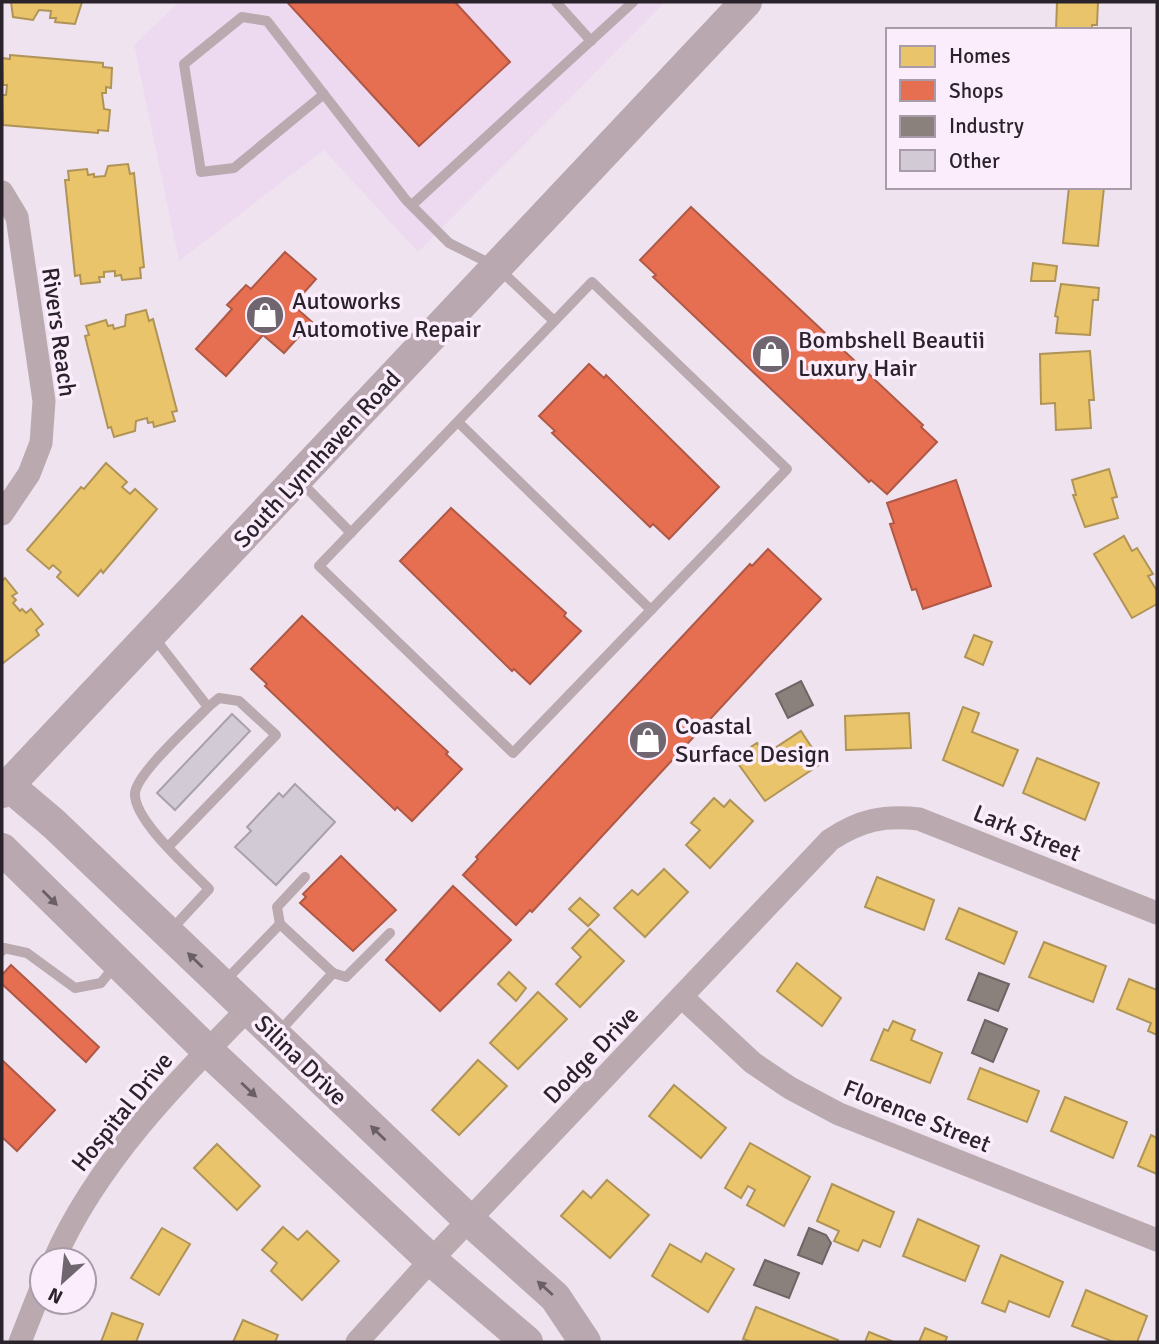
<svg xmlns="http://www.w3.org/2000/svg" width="1159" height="1344" font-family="Signika,sans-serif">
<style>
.built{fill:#eedaf0}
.homes{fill:#e9c46a;stroke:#b09457;stroke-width:2}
.shops{fill:#e76f51;stroke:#af5846;stroke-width:2}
.industry{fill:#8a817c;stroke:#6e6564;stroke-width:2}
.building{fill:#d2cad5;stroke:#a8a1ab;stroke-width:2}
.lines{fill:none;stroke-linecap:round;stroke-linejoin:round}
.lane{stroke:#baaab0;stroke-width:10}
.street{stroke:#baaab0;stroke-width:23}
.secondary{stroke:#b9a8b0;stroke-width:32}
.oneway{fill:#6b5f67}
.labels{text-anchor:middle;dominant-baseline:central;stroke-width:7;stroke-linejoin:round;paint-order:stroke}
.poi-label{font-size:24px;fill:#2b232c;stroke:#fbedfc;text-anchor:start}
.street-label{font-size:24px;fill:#2b232c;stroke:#fbedfc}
</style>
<rect width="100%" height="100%" fill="#efe3ef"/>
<!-- built -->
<polygon class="built" points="179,2 665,2 418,252 324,150 179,261 134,45"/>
<!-- homes -->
<g class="homes">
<polygon points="11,2 82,2 75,24 55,22 56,18 50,18 51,11 39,10 33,20 13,17"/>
<polygon points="1057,2 1098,2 1097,25 1092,25 1092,30 1056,30"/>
<polygon points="10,55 103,63 103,67 112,68 111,88 106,87 106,93 102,93 104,109 110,110 108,131 98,130 98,133 3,125 2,99 2,95 6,95 7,85 3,85 2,58 10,59"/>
<polygon points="128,164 130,174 134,173 144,267 140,268 141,278 122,280 121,275 115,276 115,271 104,272 104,277 99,277 100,282 81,284 80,275 75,276 65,180 69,180 68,171 87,169 88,175 94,174 94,177 105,176 108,166"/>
<polygon points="1069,187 1104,187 1098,246 1063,243"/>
<polygon points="1033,263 1057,266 1055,281 1031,281"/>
<polygon points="1061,284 1099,288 1098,300 1093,300 1090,335 1056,333 1058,317 1055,316"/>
<polygon points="146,310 149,321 153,319 177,411 172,412 175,421 154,427 153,422 148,423 147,418 136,421 135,431 114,437 111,427 108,428 85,336 89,335 86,326 106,320 108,326 113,325 114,329 125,326 126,315"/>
<polygon points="1090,351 1094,400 1089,400 1091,428 1056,430 1055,403 1041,404 1040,354"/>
<polygon points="106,463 127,482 122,487 130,494 135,489 157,509 103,573 101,570 78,596 57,577 61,572 53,565 49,569 27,550 81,487 84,489"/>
<polygon points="1109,469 1117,497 1112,498 1118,518 1085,527 1073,495 1076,495 1072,480"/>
<polygon points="1124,536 1132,551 1137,548 1153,574 1148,576 1157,591 1157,604 1132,618 1094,554"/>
<polygon points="5,578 17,593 12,596 16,600 13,603 20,611 22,609 26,613 31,609 43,624 36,630 39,635 2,664 2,581"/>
<polygon points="974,635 992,642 983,665 965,657"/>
<polygon points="963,707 979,713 972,732 1018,750 1003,786 943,760"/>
<polygon points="909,713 911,748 846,750 845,716"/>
<polygon points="801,731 822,763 765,801 734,758 757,743 764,755"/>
<polygon points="1037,758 1099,783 1085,820 1023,793"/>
<polygon points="714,798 724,807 730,800 753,821 710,868 686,845 700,830 691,823"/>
<polygon points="664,869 688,892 645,937 614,908 632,890 638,895"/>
<polygon points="877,877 934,900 924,930 865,907"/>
<polygon points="580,898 599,915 588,926 569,909"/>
<polygon points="959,908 1017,932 1004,964 946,939"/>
<polygon points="590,929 624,961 580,1007 556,984 581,957 572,948"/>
<polygon points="1044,942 1106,966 1093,1002 1029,977"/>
<polygon points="797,963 841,998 822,1026 777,991"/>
<polygon points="509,972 526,988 516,1001 498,984"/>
<polygon points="1129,979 1157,990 1157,1035 1148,1031 1151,1023 1117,1009"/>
<polygon points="538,992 567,1019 518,1069 490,1043"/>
<polygon points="893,1021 915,1030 911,1040 942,1053 930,1083 871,1060 884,1029 888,1031"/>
<polygon points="478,1060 507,1086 459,1135 432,1110"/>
<polygon points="980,1068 1039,1091 1027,1122 968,1099"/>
<polygon points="674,1085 726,1128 701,1158 649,1116"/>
<polygon points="1065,1097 1127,1122 1113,1158 1051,1131"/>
<polygon points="1151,1135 1157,1138 1157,1174 1138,1166"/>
<polygon points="750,1143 810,1177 784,1226 747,1205 755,1190 748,1186 741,1198 725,1188"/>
<polygon points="217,1144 260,1186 237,1210 194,1168"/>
<polygon points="607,1180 649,1215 610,1258 561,1216 583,1191 591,1198"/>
<polygon points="832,1184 894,1212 880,1247 863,1240 858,1251 834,1241 839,1231 817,1221"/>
<polygon points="918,1219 979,1246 965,1281 903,1256"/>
<polygon points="283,1227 298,1240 307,1231 339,1261 302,1300 271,1271 277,1263 262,1250"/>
<polygon points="162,1228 190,1244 159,1295 131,1278"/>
<polygon points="670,1244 701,1262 706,1253 734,1269 708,1312 652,1276"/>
<polygon points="1001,1255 1063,1282 1049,1317 1009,1301 1005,1312 982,1303"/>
<polygon points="1086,1290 1147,1316 1137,1342 1114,1342 1072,1326"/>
<polygon points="756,1307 838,1340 837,1342 752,1342 743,1339"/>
<polygon points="112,1313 143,1324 136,1342 101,1342"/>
<polygon points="243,1320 278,1335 275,1342 233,1342"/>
<polygon points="925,1328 947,1337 945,1342 919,1342"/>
<polygon points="869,1332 894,1342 865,1342"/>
</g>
<!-- shops -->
<g class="shops">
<polygon points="287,2 455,2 510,62 419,146"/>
<polygon points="691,207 923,425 921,427 937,442 887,494 871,480 869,482 653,277 656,275 640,260"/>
<polygon points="285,252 316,279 293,305 312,322 284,353 263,335 226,376 196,349 232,309 227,305 246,285 251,289"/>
<polygon points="589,364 604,378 606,375 719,487 669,539 653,524 650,527 552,433 555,431 539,416"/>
<polygon points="956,480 991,586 923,609 916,589 912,590 890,524 894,523 887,503"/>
<polygon points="451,508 566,613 564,616 581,631 530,684 514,669 512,671 400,561"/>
<polygon points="768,549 821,599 532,912 530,910 516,925 463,875 478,859 476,857 750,564 752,566"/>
<polygon points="302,616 448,752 446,754 462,769 412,821 397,807 395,810 265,686 267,684 251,669"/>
<polygon points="341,856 396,910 353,951 300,903 306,897 303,894"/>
<polygon points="453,886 511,940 440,1011 386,960"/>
<polygon points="11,965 99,1047 86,1062 2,984 2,975"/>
<polygon points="2,1060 55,1110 17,1151 2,1137"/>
</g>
<!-- industry -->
<g class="industry">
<polygon points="801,681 813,705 788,718 776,694"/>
<polygon points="979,973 1009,984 998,1011 968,1000"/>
<polygon points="985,1020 1007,1029 993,1062 972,1053"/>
<polygon points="809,1228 826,1235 831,1243 822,1264 798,1255"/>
<polygon points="765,1260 799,1273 789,1298 754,1285"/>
</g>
<!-- building -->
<g class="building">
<polygon points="232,714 250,731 175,810 157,793"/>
<polygon points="295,784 335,822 276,885 235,847 251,831 247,827 279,793 283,797"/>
</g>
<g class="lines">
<!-- lane -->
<g class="lane">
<polyline points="556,2 591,41"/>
<polyline points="324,94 234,168 201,172 184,64 242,17 267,21 406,200 449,243 497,267 554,321"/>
<polyline points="412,205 633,2"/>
<polygon points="592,282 787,469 513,753 319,566"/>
<polyline points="458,422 651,610"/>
<polyline points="299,480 351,533"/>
<path d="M153,636L208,707C193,723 137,773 135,793C133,820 190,869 209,889L171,930"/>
<polyline points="169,846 276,735 239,701 219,698 208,707"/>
<polyline points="280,924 277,907 305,877"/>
<polyline points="2,951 4,948 27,953 75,988 101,983 116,964"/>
<polyline points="333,973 346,977 390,933"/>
<polyline points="224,982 280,924 333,973 277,1034"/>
</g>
<!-- street -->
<g class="street">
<polyline points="2,192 17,217 44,401 41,443 29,474 2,514"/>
<polyline points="683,998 753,1063 790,1088 839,1114 1157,1240"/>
<path d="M54,1260C96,1164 175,1083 248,1009"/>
<polyline points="20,1342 42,1286"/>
<path d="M357,1342L431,1260L830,840C860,820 884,815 919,819L1157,913"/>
</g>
<!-- secondary -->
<g class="secondary">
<polyline points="8,785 54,824 469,1220 555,1297 585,1342"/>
<polyline points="2,792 746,2"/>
<polyline points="2,849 207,1050 431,1260 527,1342"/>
</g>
</g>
<!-- one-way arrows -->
<defs><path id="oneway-solid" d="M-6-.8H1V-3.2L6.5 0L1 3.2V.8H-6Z" transform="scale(1.75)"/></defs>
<g class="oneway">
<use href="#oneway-solid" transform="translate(50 898) rotate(45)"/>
<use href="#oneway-solid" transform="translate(195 960) rotate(-136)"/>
<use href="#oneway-solid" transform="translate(249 1090) rotate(43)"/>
<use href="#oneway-solid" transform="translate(378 1133) rotate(-136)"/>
<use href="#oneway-solid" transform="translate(545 1288) rotate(-138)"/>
</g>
<!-- icons -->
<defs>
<g id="shop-disc" transform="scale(2.0125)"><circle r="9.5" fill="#706670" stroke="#fbedfc"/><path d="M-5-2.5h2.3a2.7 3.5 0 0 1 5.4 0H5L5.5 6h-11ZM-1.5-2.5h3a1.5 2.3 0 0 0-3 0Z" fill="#fff"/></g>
</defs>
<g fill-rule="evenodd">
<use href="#shop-disc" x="265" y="315"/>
<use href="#shop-disc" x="771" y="354"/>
<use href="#shop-disc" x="648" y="740"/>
</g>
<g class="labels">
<!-- poi labels -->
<g class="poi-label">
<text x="292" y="301">Autoworks<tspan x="292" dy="28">Automotive Repair</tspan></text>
<text x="798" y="340">Bombshell Beautii<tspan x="798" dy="28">Luxury Hair</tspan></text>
<text x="675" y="726">Coastal<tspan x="675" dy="28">Surface Design</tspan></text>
</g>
<!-- street labels -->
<g class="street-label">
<text transform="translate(59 332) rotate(82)">Rivers Reach</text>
<text transform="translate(317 459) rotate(-47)">South Lynnhaven Road</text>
<text transform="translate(1027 833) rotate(22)">Lark Street</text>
<text transform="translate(591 1055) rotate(-46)">Dodge Drive</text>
<text transform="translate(301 1060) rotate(44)">Silina Drive</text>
<text transform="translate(122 1112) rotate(-51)">Hospital Drive</text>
<text transform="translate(917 1116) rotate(22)">Florence Street</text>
</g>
</g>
<!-- border -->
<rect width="1159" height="1344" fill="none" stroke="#2b232c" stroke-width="7"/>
<!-- legend -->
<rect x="886" y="28" width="245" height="161" fill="#fbedfc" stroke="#a89ca9" stroke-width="2"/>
<rect x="900" y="46" width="35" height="21" fill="#e9c46a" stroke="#a89ca9" stroke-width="2"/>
<text x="949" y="63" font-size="21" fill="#2b232c">Homes</text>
<rect x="900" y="80" width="35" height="21" fill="#e76f51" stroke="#a89ca9" stroke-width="2"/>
<text x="949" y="98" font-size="21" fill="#2b232c">Shops</text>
<rect x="900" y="116" width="35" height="21" fill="#8a817c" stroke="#a89ca9" stroke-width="2"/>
<text x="949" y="133" font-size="21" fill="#2b232c">Industry</text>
<rect x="900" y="150" width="35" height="21" fill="#d2cad5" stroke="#a89ca9" stroke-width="2"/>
<text x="949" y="168" font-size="21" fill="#2b232c">Other</text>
<!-- north arrow -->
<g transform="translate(63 1281) rotate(207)"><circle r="33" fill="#fbedfc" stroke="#a89ca9" stroke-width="2"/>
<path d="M0-5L12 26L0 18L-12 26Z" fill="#706670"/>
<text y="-10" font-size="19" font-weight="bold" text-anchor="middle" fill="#2b232c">N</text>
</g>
</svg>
